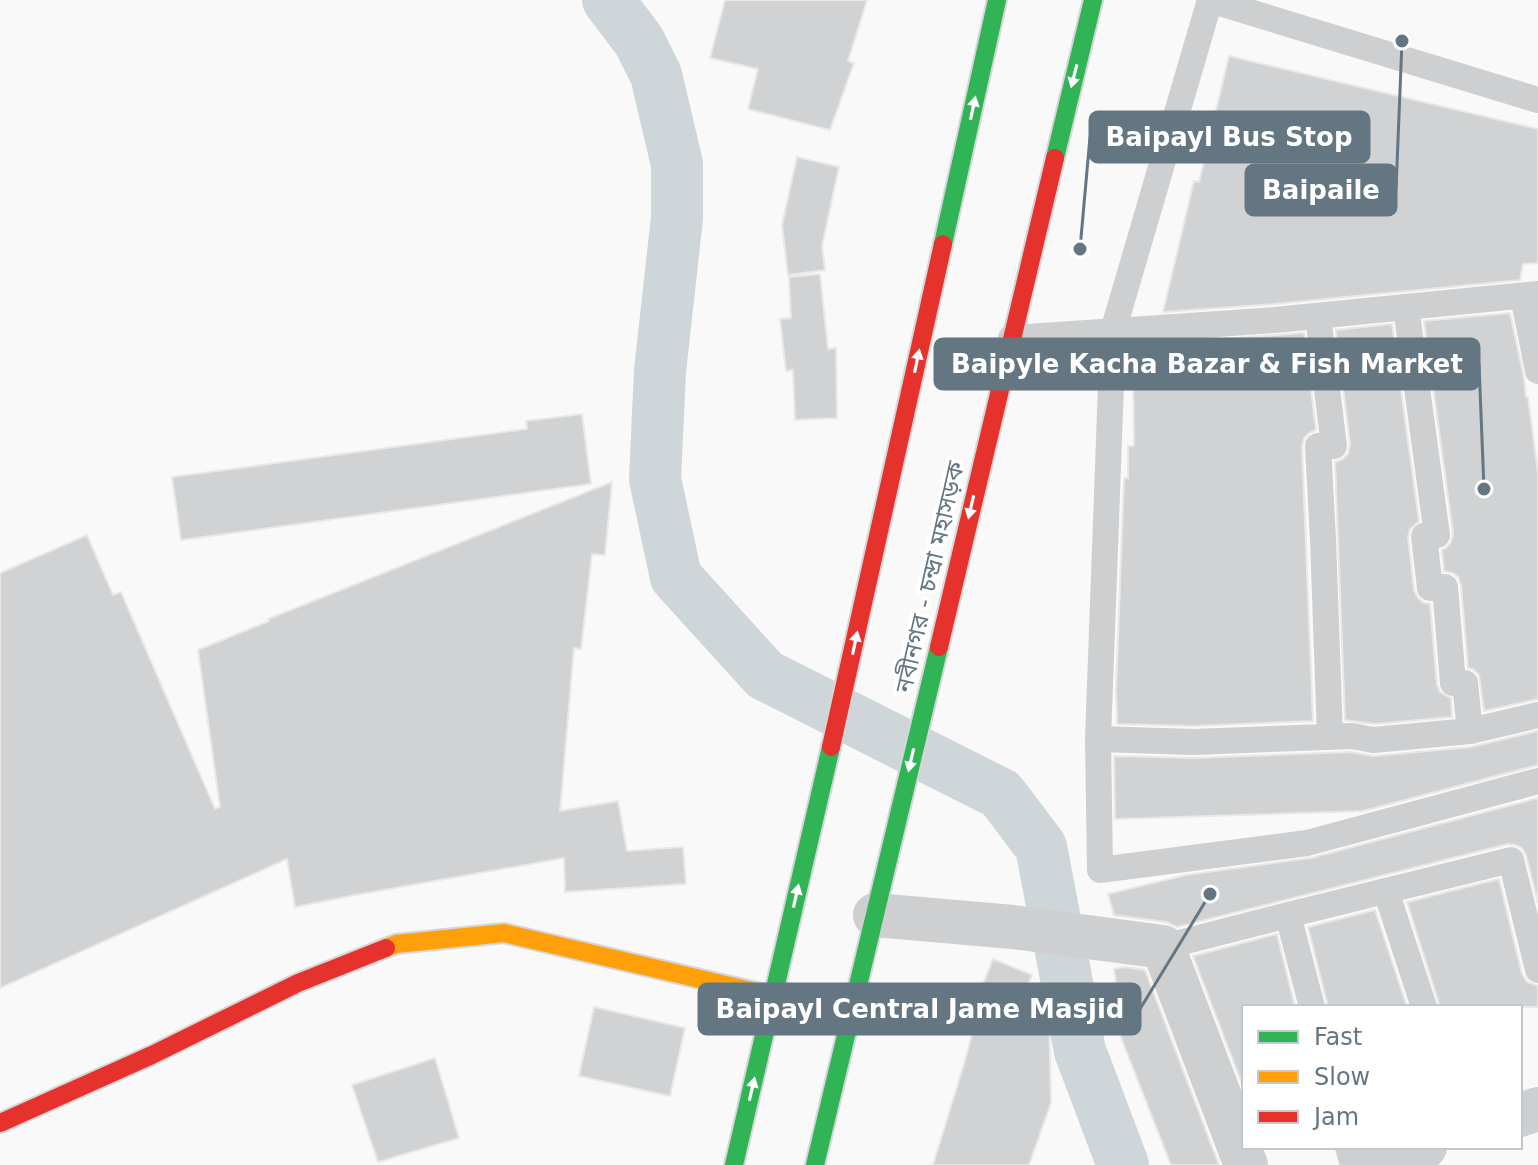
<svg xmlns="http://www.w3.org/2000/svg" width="1538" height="1165" font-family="'DejaVu Sans','Noto Sans Bengali',sans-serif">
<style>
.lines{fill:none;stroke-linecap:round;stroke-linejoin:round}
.canal{stroke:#ced6d9;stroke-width:52}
.building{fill:#d0d2d3;stroke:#e8e8e8;stroke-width:2}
.fast-casing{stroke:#d5d6d7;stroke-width:22}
.slow-casing{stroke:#d5d6d7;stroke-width:22}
.jam-casing{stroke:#d5d6d7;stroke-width:22}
.lane{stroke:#cecfd0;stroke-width:26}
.street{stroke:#cecfd0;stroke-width:44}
.fast{stroke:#30b455;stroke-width:18}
.slow{stroke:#ff9f0a;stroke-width:18}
.jam{stroke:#e5322d;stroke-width:18}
.oneway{fill:#fff}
.labels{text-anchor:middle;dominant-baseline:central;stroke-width:8;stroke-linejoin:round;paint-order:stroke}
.street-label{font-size:24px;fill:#657683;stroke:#fff}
.leader{fill:none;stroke:#657683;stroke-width:3}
.callout-dot{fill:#657683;stroke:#fff;stroke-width:3}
.callout{fill:#657683;stroke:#657683;stroke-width:3}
.callout-label{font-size:26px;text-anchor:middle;font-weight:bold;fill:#fff}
</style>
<rect width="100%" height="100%" fill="#f9f9f9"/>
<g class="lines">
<!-- canal -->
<polyline class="canal" points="608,0 639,41 656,75 677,164 677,218 660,371 655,479 676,577 765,675 1001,794 1041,847 1080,1051 1123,1165"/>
</g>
<!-- building -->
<g class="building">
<polygon points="725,0 867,0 848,61 854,63 830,130 748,109 758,69 710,58"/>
<polygon points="1229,56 1538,129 1538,263 1523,264 1520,280 1274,304 1163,312 1194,181 1199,182"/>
<polygon points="797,157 839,167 822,246 825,270 788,275 782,225"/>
<polygon points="820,274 828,349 836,348 837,418 795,420 793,370 786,371 780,319 791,318 789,277"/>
<polygon points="1510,313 1524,378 1526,397 1528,397 1538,473 1538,699 1484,711 1479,675 1473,669 1468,668 1461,585 1458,577 1453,573 1444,571 1442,550 1447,547 1451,542 1453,533 1424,321"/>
<polygon points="1392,324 1419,521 1410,529 1408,537 1414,590 1418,598 1424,603 1430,604 1437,685 1440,692 1451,698 1452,717 1374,724 1345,720 1335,462 1343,459 1348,454 1350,444 1336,330"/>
<polygon points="1304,333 1316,430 1309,433 1304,438 1302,447 1313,721 1193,726 1117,724 1116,689 1124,478 1128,478 1128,446 1134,446 1133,356 1153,356 1155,344"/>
<polygon points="582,414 591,484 181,540 172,477 527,429 526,421"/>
<polygon points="612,482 605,555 592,554 581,649 574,648 560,811 618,801 627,851 683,847 686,884 565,892 564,858 355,895 295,907 287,859 0,988 0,573 87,535 113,595 121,592 215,809 220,807 198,650 269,621 268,619"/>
<polygon points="1538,731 1538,765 1363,811 1115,819 1114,756 1194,758 1351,752 1374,756 1471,747"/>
<polygon points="1538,798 1538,903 1526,855 1522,848 1516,845 1508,844 1177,927 1166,922 1114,915 1108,894 1186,875 1311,858"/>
<polygon points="1499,879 1522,974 1527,982 1538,986 1538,1007 1440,1007 1407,902"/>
<polygon points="1375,910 1407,1007 1328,1007 1308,927"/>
<polygon points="1277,934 1295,1007 1244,1007 1244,1089 1193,956"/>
<polygon points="993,959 1032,975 1016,1014 1049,1013 1051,1103 1029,1165 933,1165 964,1064 982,997 978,996"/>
<polygon points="1125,967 1145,970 1219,1165 1171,1165 1109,1007 1120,1011 1114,969"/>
<polygon points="594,1007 685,1028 670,1096 579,1076"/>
<polygon points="435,1058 459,1138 378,1162 352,1085"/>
</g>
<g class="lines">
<!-- fast casing -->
<g class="fast-casing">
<g id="fast">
<polyline points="1055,158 1093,0"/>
<polyline points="943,244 997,0"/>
<polyline points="734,1165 831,747"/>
<polyline points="815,1165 939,647"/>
</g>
</g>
<!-- slow casing -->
<g class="slow-casing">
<polyline id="slow" points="386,948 396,944 504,933 773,996"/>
</g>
<!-- jam casing -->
<g class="jam-casing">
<g id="jam">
<polyline points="939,647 1055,158"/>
<polyline points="831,747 943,244"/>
<polyline points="0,1123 152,1055 298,983 386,948"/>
</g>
</g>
<!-- lane -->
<g class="lane">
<polyline points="1210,0 1113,331 1098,739 1193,742 1352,736 1373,740 1470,731 1538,715"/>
<polyline points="1210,0 1538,100"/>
<polyline points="1523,296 1538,371"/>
<polyline points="1406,307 1437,535 1424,536 1430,588 1445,587 1453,683 1465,683 1470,731"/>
<polyline points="1318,316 1334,446 1318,446 1323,539 1330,737"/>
<polyline points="1011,338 1275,320 1538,294"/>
<polyline points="1098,739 1100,870 1307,843 1538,781"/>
<polyline points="1386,891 1424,1007"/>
<polyline points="1288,915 1511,860 1538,970"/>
<polyline points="1163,947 1288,915 1312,1007"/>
<polyline points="1348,1147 1353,1165"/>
</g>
<!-- street -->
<g class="street">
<polyline points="875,915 1013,927 1163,947 1246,1165"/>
<polyline points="1520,1115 1538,1109"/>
<polyline points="1373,1165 1425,1147"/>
</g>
<!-- fast -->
<use href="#fast" class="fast"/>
<!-- slow -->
<use href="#slow" class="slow"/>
<!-- jam -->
<use href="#jam" class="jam"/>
</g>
<!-- one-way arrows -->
<defs><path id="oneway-solid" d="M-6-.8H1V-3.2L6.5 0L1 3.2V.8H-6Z" transform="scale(2)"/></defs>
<g class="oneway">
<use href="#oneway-solid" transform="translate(1074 76) rotate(104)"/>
<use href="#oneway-solid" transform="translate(973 108) rotate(-78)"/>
<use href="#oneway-solid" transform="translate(917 361) rotate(-78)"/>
<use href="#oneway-solid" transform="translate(971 507) rotate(103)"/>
<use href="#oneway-solid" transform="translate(855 643) rotate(-78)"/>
<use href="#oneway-solid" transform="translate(911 760) rotate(103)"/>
<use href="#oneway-solid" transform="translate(796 896) rotate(-77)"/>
<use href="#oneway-solid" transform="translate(752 1089) rotate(-77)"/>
</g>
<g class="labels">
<!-- street labels -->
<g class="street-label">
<text transform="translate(930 577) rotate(-77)">নবীনগর - চন্দ্রা মহাসড়ক</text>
</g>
</g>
<!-- callouts -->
<path class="leader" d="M1080 249L1090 137M1402 41L1396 190M1484 489L1479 364M1210 894L1140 1009"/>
<g class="callout-dot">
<circle cx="1080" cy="249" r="8"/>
<circle cx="1402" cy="41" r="8"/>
<circle cx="1484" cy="489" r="8"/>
<circle cx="1210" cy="894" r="8"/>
</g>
<g class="callout">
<rect x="1090" y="112" width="279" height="50" rx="8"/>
<rect x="1246" y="165" width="150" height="50" rx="8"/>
<rect x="935" y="339" width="544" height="50" rx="8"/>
<rect x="699" y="984" width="441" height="50" rx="8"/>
</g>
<g class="callout-label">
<text x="1229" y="146">Baipayl Bus Stop</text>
<text x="1321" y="199">Baipaile</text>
<text x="1207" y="373">Baipyle Kacha Bazar &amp; Fish Market</text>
<text x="920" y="1018">Baipayl Central Jame Masjid</text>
</g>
<!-- legend -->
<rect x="1242" y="1005" width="280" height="144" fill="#ffffff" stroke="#c1c8cd" stroke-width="2"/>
<rect x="1258" y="1031" width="40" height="12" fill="#30b455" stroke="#c1c8cd" stroke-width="2"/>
<text x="1314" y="1045" font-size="24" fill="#657683">Fast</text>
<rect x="1258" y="1071" width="40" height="12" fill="#ff9f0a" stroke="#c1c8cd" stroke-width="2"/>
<text x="1314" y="1085" font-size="24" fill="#657683">Slow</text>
<rect x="1258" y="1111" width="40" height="12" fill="#e5322d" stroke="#c1c8cd" stroke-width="2"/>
<text x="1314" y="1125" font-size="24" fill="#657683">Jam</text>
</svg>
